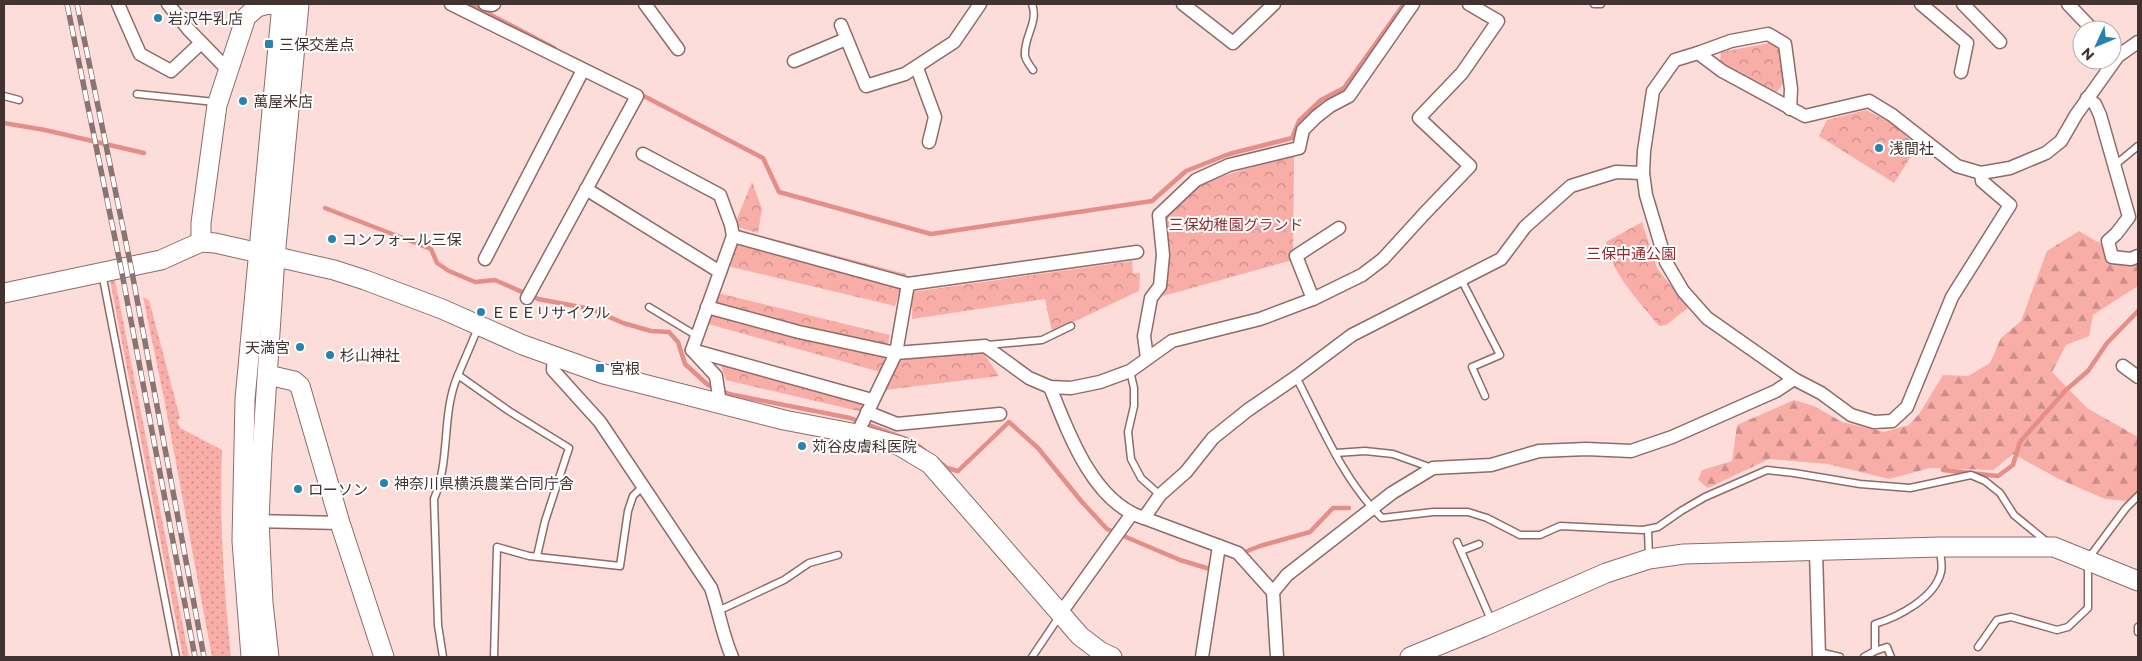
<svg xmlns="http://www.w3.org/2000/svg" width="2142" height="661" font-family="Montserrat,'Noto Sans JP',sans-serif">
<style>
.grass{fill:url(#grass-dots)}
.forest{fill:url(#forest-firs)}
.park{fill:url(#park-crowns)}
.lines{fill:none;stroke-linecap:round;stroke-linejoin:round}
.stream{stroke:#e58e88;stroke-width:4.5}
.lane-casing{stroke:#8e6b68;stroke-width:9}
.street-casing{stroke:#8e6b68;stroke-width:15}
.secondary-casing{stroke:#8e6b68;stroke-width:21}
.lane{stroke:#fff;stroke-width:6}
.street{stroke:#fff;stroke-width:12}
.secondary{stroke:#fff;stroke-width:19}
.rail-casing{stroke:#8a7472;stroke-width:5.5}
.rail{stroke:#fff;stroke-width:4;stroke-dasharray:11;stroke-linecap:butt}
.poi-dot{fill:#2583b0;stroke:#fff;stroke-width:2}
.labels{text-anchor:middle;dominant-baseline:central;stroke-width:4;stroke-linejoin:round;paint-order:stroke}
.poi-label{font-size:15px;fill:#423331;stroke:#fff;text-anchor:start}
.park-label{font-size:15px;fill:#912c2d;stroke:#fff}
</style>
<defs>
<pattern id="grass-dots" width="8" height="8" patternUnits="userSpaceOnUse" patternTransform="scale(1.25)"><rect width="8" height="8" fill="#f9ada7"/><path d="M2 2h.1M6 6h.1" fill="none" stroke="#cb8d89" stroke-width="1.8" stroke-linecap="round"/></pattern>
<pattern id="forest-firs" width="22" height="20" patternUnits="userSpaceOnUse" patternTransform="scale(1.25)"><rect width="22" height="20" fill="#f9ada7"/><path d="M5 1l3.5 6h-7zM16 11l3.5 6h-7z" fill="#cb8d89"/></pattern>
<pattern id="park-crowns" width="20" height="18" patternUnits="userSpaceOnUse" patternTransform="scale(1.25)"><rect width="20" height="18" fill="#f9ada7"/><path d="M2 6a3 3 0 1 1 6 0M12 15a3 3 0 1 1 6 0" fill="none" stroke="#cb8d89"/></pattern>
</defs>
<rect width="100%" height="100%" fill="#fdddda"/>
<!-- grass -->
<g class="grass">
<polygon points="110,280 115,280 189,657 183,657"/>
<path d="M143,297L149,300L180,418L177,421L180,428L222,450C219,520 224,588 231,657H212L164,398Z"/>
</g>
<!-- forest -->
<polygon class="forest" points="2079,231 2096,241 2138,257 2138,286 2093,315 2089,336 2066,345 2052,372 2087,408 2138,437 2138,502 2105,499 2059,479 2013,454 1993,470 1930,468 1889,479 1828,464 1769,459 1708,488 1698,480 1702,470 1732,461 1737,425 1794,400 1814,406 1842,422 1884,432 1909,425 1919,414 1943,375 1968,376 1990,363 2001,338 2021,321 2047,251"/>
<!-- park -->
<g class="park">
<polygon points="1770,43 1780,50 1784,82 1778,91 1770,93 1720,62 1721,52"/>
<polygon points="1866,110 1895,125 1917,147 1894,183 1819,136 1827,120"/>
<polygon points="1294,154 1293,260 1163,296 1169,262 1165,216 1200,183"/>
<polygon points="752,182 762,209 758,233 737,227 736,221"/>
<path d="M1642,222L1657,268L1688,308L1666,325L1659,326C1639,301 1612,275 1606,242Z"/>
<polygon points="740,230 906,274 895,306 727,266"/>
<polygon points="1132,261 1133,274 1140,273 1139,291 1052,332 1045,299 912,319 912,292"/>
<polygon points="718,293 890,335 881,372 708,324"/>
<polygon points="983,352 999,376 885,390 899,359"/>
<polygon points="720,363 865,403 863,412 726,380"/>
</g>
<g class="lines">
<!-- stream -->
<g class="stream">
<polyline points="470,4 554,48"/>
<polyline points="638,93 763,158 779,192 931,234 1152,201 1186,171 1229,154 1292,138 1299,121 1321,100 1344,88 1404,4"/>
<polyline points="4,123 45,130 144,153"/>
<polyline points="325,208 431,249 437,263 449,271 475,282 495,280 538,299 591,309 623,323 651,331 669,332 678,342 685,364 708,385 729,394 850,418 912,441 924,450"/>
<polyline points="942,464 947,468 958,471 1009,422 1038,448 1082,502 1107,529 1180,560 1210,569 1211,564"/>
<polyline points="1943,470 1998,476 2013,465 2020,442 2066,390 2088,371 2107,343 2138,311"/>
<polyline points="1242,553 1260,546 1310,532 1333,508 1349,508"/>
</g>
<!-- lane casing -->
<g class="lane-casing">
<g id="lane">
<path d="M1032,4C1039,23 1023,37 1025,56C1026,60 1030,66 1033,70"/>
<polyline points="1594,4 1601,4"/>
<polyline points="137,94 215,102"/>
<polyline points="4,96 19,100"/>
<polyline points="2115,165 2138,146"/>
<polyline points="102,273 176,657"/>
<polyline points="1461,279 1500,355 1472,367 1485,396"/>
<polyline points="649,307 697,336"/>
<polyline points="987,345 1042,340 1071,326"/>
<polyline points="1130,371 1134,388 1134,406 1128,432 1131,459 1141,478 1160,495"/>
<polyline points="458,375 478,328"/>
<path d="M1296,377C1321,425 1343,480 1382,518L1433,512H1468L1487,518L1520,535H1540L1560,526L1643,530L1658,527L1681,511L1705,497L1767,470L1794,473L1860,484L1910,488L1971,475L1985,481L2000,493L2014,515L2047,542"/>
<polyline points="1336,453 1365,451 1393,454 1432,468"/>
<polyline points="1648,530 1649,558"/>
<polyline points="1457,542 1461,551"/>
<polyline points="1479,544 1461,551 1492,622"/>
<polyline points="718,611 784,580 809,563 838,555"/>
<polyline points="2138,627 2138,632"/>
<polyline points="1978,647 1997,620 2011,617 2057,630 2068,627 2088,608 2088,559 2126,508 2138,496"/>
<polyline points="1875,651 1887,647 1891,657"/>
<polyline points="1819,652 1840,657"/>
<path d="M443,657L438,625L434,499C451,459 441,414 458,375L509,411L569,448L545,521L537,556"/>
<polyline points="494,657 497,547 529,556 620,566 628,511 633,496 643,486"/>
<polyline points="1032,657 1059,617"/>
<path d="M1864,657L1875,651V624C1898,617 1935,598 1941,572C1943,565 1940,556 1940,548"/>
</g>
</g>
<!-- street casing -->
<g class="street-casing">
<g id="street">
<polyline points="118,4 140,54 171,71 201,43"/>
<polyline points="168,4 189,30 228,70"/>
<polyline points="451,4 637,96 527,298"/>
<polyline points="485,4 492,5 494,4"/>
<polyline points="645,4 678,49"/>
<polyline points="1183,4 1233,43 1274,4"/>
<polyline points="1921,4 1967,43 1961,72"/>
<polyline points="1963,4 2000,42"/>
<polyline points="2068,4 2093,30"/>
<polyline points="841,25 866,86 905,74 954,42 980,4"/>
<polyline points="1698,53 1731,41 1768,34 1785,44 1791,89 1790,109"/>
<polyline points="794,61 846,39"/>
<polyline points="917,68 935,117 929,142"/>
<polyline points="2087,98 2095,104 2100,115 2129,217 2116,234 2108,241 2112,257 2131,259 2138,256"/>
<polyline points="643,154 720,195 731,225 733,236 692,350 716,376 720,404"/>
<polyline points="586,189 720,272"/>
<polyline points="733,236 908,284 896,353 857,434"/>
<polyline points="485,259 583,70"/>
<polyline points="908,284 1137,252"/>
<polyline points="1313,299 1296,256 1339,228"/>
<polyline points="707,307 799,332 896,353 985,346 1029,378 1050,387 1071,388 1100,382 1130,371 1172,341 1260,319 1313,299 1362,275 1383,259 1424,214 1470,166 1419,118 1462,73 1498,21 1469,4"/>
<polyline points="692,350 872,400"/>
<path d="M554,356L553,370L600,422L711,588C719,611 722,634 732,657"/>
<polyline points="1147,358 1144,336 1151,298 1160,286 1163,255 1159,215 1196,180 1229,165 1299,148 1303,130 1316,117 1330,106 1349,96 1413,4"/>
<polyline points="2123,366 2138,377"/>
<polyline points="1794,379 1707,318 1683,291 1666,262 1646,195 1643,173 1644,151 1653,91 1675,60 1698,53 1722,71 1805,116 1869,101 1892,115 1957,166 1981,173 2010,168 2046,153 2061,141 2076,115 2118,56 2138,42"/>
<path d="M1050,387C1068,432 1093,503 1144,518L1160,495L1186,472L1213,438L1248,410L1296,377L1352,335L1501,259L1525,227L1571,186L1616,172L1643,173"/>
<polyline points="867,412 897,424 1000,414"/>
<polyline points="1144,518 1238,553 1273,592"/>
<polyline points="253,521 340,523"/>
<polyline points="1816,551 1819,657"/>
<polyline points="1060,614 1131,515"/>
<polyline points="1202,657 1219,546"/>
<polyline points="1277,657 1273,592 1287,575 1392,493 1433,468 1491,465 1539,451 1586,449 1631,451 1672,437 1776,391 1794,379 1821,393 1851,415 1874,422 1892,421 1907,407 1952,297 2010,205 1982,181 1981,173"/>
</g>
</g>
<!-- secondary casing -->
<g class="secondary-casing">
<g id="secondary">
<polyline points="201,242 201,223 217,105 246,17 257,7 268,4 282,6"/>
<polyline points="4,293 161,260 201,242 215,243 334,270 365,280 442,309 523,345 604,374 784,420 857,434 900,446 930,464 1080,636 1101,652 1112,657"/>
<polyline points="268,375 294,381 300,386 340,523 384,657"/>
<polyline points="251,657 242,541 245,399 282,4"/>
<polyline points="269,657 263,603 259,521 262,453 275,257 299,4"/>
<polyline points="1410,657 1483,627 1606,573 1649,559 1684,554 1940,547 2054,547 2138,581"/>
</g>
</g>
<!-- lane -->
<use href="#lane" class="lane"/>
<!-- street -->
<use href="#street" class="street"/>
<!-- secondary -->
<use href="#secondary" class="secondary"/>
<!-- rail casing -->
<g class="rail-casing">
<g id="rail">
<polyline points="67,4 121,268 195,657"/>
<polyline points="77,4 131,267 204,657"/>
</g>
</g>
<!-- rail -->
<use href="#rail" class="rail"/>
</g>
<!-- markers -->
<g class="poi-dot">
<circle cx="158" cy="18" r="5"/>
<rect x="264" y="39" width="10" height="10" rx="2.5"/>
<circle cx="243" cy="101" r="5"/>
<circle cx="1879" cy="148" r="5"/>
<circle cx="332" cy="239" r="5"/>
<circle cx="481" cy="312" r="5"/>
<circle cx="300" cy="347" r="5"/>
<circle cx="330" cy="355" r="5"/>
<rect x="595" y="363" width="10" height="10" rx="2.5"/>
<circle cx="802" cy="446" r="5"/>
<circle cx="384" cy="483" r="5"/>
<circle cx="298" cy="489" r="5"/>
</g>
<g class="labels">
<!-- poi labels -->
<g class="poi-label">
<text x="168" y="18">岩沢牛乳店</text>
<text x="279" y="44">三保交差点</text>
<text x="253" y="101">萬屋米店</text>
<text x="1889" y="148">浅間社</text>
<text x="342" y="239">コンフォール三保</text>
<text x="491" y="312">ＥＥＥリサイクル</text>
<text x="290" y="347" text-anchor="end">天満宮</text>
<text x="340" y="355">杉山神社</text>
<text x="610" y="368">宮根</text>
<text x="812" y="446">苅谷皮膚科医院</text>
<text x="394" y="483">神奈川県横浜農業合同庁舎</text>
<text x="308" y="489">ローソン</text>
</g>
<!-- park labels -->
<g class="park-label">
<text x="1236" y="224">三保幼稚園グランド</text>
<text x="1631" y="253">三保中通公園</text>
</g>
</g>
<!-- border -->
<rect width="2142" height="661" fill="none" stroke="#423331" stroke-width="10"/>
<!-- north arrow -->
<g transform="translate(2097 45) rotate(226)"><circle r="24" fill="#ffffff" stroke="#b3adad"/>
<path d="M0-4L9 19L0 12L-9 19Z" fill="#2583b0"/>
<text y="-8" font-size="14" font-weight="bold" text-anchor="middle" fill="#423331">N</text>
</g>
</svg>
